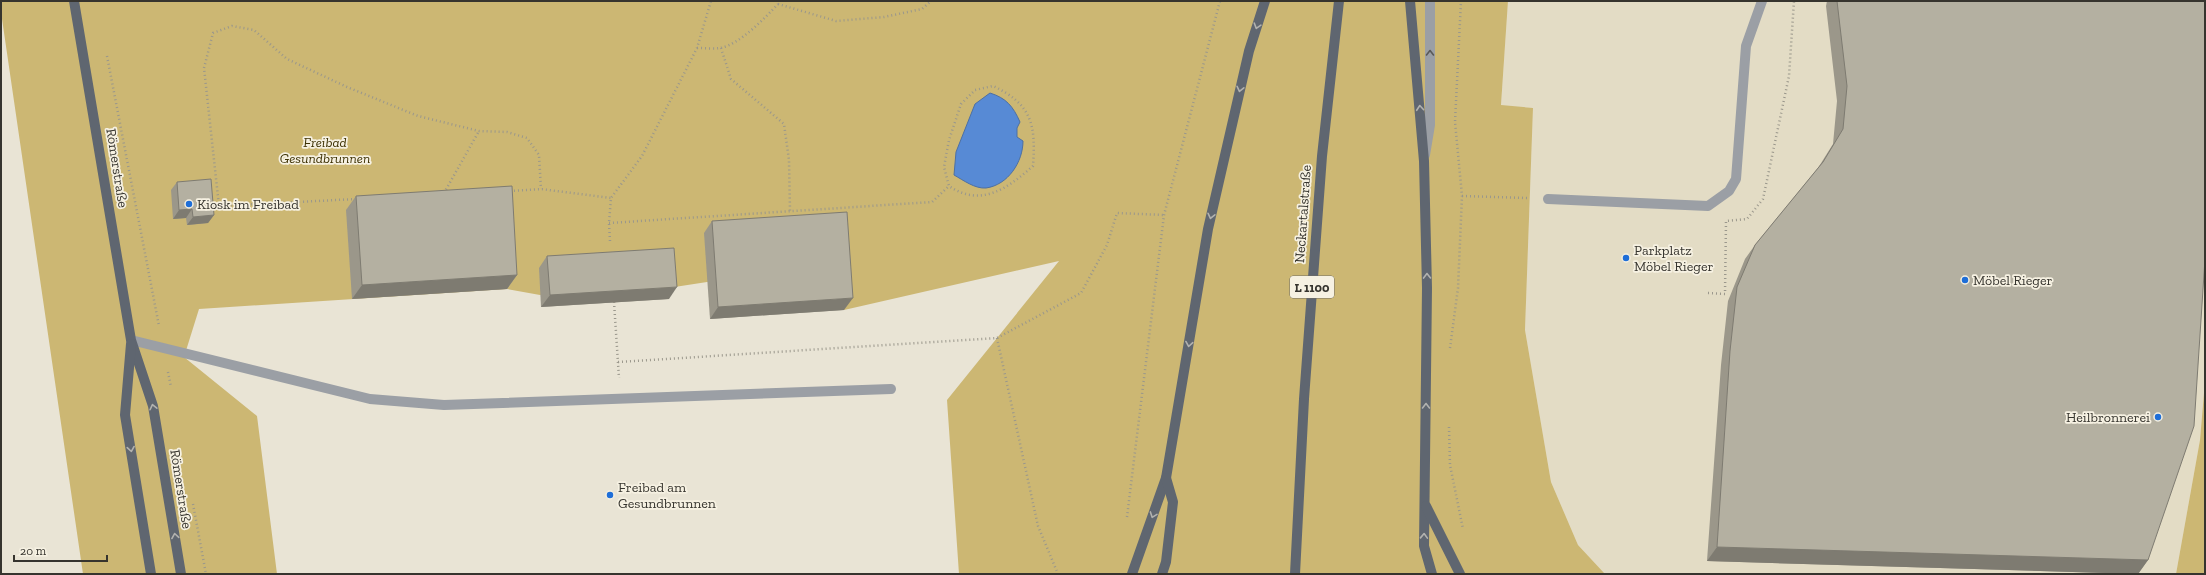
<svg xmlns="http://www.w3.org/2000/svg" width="2206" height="575" font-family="'Zilla Slab',serif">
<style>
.built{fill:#e3dcc5}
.green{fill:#ccb773}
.water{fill:#578ad5;stroke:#4d70a3}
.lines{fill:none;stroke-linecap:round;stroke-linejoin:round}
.path{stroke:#9a978c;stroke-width:2.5;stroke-dasharray:1 3;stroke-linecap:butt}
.minor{stroke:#9b9fa5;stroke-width:10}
.major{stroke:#5f6670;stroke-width:10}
.wall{fill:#9b978a}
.shaded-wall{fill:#7e7b71}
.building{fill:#b4b0a1;stroke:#7e7b71}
.oneway{stroke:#b2b2af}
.oneway2{stroke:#595958}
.poi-dot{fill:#1e6ed8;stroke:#f6f1e2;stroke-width:1.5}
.labels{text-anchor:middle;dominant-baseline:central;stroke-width:3.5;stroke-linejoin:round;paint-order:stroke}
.shield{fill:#f6f1e2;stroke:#706d64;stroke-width:1}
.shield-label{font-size:13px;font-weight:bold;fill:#36342e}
.park-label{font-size:14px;font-style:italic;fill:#3d3103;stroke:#f6f1e2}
.street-label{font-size:14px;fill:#36342e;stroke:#f6f1e2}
.poi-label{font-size:14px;fill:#36342e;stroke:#f6f1e2;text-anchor:start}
</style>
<rect width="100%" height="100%" fill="#e9e4d5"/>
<!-- built -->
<polygon class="built" points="1508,1 2205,1 2205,381 2200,440 2176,574 1605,574 1578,545 1551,482 1525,330 1533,109 1501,106"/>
<!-- green -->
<g class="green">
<polygon points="1,1 1508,1 1501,105 1533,108 1525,330 1551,482 1578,545 1605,574 959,574 947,400 1059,261 844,310 841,273 707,282 668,288 540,295 507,289 199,309 184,357 257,416 277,574 83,574 1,12"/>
<polygon points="2205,381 2205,574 2176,574 2200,440"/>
</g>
<!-- water -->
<path class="water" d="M990,93C1006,98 1013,106 1020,122L1017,128V137L1023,141C1023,162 1008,185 986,188C975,189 963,180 954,175L956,152L975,104Z"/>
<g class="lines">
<!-- path -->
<g class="path">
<polyline points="778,4 836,21 884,17 922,9 931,1"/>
<path d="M697,48C705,48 713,49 720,48C739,45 765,18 778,4V1"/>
<polyline points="721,48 731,79 784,124 789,160 790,211"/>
<polyline points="107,56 159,326"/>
<polyline points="510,191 541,189 611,198"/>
<polyline points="444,193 479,131"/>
<polyline points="1462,196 1527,198"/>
<polyline points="356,199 219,206 204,68 213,33 232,26 254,30 287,59 347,87 418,116 479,131 507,132 527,138 539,155 541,189"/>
<path d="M609,223L932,202L949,186L944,167L949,140L961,104L975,90L993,86C1032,104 1036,125 1033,166C1008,188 981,208 949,186"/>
<polyline points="610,241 609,223 611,198 642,156 697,48 711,1"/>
<polyline points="1708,293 1725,294 1726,221 1747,219 1763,199 1789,76 1794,1"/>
<polyline points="614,302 619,378"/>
<polyline points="997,338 1038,526 1058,574"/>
<polyline points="1450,348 1458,288 1462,196 1455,122 1461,1"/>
<polyline points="618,362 997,338 1081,293 1107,245 1117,213 1164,215"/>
<polyline points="168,372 171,387"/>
<polyline points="1449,427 1450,465 1463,529"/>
<polyline points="193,504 206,574"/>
<polyline points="1127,517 1164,215 1220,1"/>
</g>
<!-- minor -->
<g class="minor">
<polyline points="1425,155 1430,125 1430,1"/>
<polyline points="1548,199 1708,206 1729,191 1736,179 1746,46 1762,1"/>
<polyline points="131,340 370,399 444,405 891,389"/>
</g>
<!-- major -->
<g class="major">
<polyline points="74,1 131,340 153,406 181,574"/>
<polyline points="1410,1 1424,161 1427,288 1424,546 1432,574"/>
<polyline points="131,344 125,415 151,574"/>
<polyline points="1426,506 1460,574"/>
<polyline points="1132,574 1166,478 1208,229 1249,51 1265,1"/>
<polyline points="1162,574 1166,562 1173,502 1166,478"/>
<polyline points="1295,574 1304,399 1322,156 1339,1"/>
</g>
</g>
<!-- wall -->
<g class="wall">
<polygon points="1827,1 2205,1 2148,560 2138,574 1707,561 1721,365 1728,301 1745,259 1755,245 1818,168 1833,144 1837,101 1826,6"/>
<polygon points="177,182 214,215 208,223 187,225 186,218 173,219 171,190"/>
<polygon points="356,196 517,275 507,289 352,299 346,210"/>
<polygon points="712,221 844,310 710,319 704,233"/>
<polygon points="547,256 669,299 541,307 539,268"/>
</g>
<!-- shaded-wall -->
<g class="shaded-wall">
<polygon points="192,209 186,218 173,219 179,210"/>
<polygon points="214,215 208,223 187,225 193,217"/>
<polygon points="517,275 507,289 352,299 362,285"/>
<polygon points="677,287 669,299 541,307 550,295"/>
<polygon points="853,298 844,310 710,319 718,307"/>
<polygon points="1717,547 2148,560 2138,574 1707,561"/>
</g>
<!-- building -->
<g class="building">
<polygon points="1837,1 2205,1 2205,259 2194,426 2148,560 1717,547 1730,351 1737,287 1755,245 1823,162 1843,129 1847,86"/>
<polygon points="211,179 214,215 193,217 192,209 179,210 177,182"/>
<polygon points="512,186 517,275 362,285 356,196"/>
<polygon points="847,212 853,298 718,307 712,221"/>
<polygon points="674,248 677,287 550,295 547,256"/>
</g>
<!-- one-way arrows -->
<defs><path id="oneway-chevron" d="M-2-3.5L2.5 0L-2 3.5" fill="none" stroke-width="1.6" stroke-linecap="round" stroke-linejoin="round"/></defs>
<g class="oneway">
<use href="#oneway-chevron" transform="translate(1257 26) rotate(107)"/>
<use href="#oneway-chevron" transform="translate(1240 89) rotate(103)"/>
<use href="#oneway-chevron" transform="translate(1420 108) rotate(-95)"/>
<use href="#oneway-chevron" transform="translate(1211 216) rotate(103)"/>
<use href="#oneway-chevron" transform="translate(1427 276) rotate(-91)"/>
<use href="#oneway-chevron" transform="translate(1189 344) rotate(99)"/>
<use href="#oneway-chevron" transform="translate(1426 406) rotate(-90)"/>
<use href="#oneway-chevron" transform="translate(153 407) rotate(-103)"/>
<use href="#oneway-chevron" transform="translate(131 449) rotate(81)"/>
<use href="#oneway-chevron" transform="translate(1153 515) rotate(110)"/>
<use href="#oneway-chevron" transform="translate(175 536) rotate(-99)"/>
<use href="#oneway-chevron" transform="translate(1424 536) rotate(-88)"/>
</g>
<use class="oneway2" href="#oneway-chevron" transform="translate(1430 53) rotate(-90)"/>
<!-- markers -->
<g class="poi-dot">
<circle cx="189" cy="204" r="4"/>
<circle cx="1626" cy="258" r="4"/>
<circle cx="1965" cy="280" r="4"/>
<circle cx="2158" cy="417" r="4"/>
<circle cx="610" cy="495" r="4"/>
</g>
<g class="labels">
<!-- shield labels -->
<rect class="shield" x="1290" y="276" width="44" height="22" rx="3"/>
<g class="shield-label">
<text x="1312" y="287">L 1100</text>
</g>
<!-- park labels -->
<g class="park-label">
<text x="325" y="142">Freibad<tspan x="325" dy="16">Gesundbrunnen</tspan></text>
</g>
<!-- street labels -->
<g class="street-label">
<text transform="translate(117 168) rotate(81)">Römerstraße</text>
<text transform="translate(1303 214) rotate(-86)">Neckartalstraße</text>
<text transform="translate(181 489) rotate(81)">Römerstraße</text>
</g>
<!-- poi labels -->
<g class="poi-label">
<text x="197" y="204">Kiosk im Freibad</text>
<text x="1634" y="250">Parkplatz<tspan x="1634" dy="16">Möbel Rieger</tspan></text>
<text x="1973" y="280">Möbel Rieger</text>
<text x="2150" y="417" text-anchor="end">Heilbronnerei</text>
<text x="618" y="487">Freibad am<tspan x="618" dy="16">Gesundbrunnen</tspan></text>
</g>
</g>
<!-- border -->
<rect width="2206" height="575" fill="none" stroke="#36342e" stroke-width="4"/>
<!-- scale -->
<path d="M14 555v6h93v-6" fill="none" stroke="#36342e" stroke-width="2"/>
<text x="20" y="555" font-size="12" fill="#36342e" stroke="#f6f1e2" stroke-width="3" paint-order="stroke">20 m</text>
</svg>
